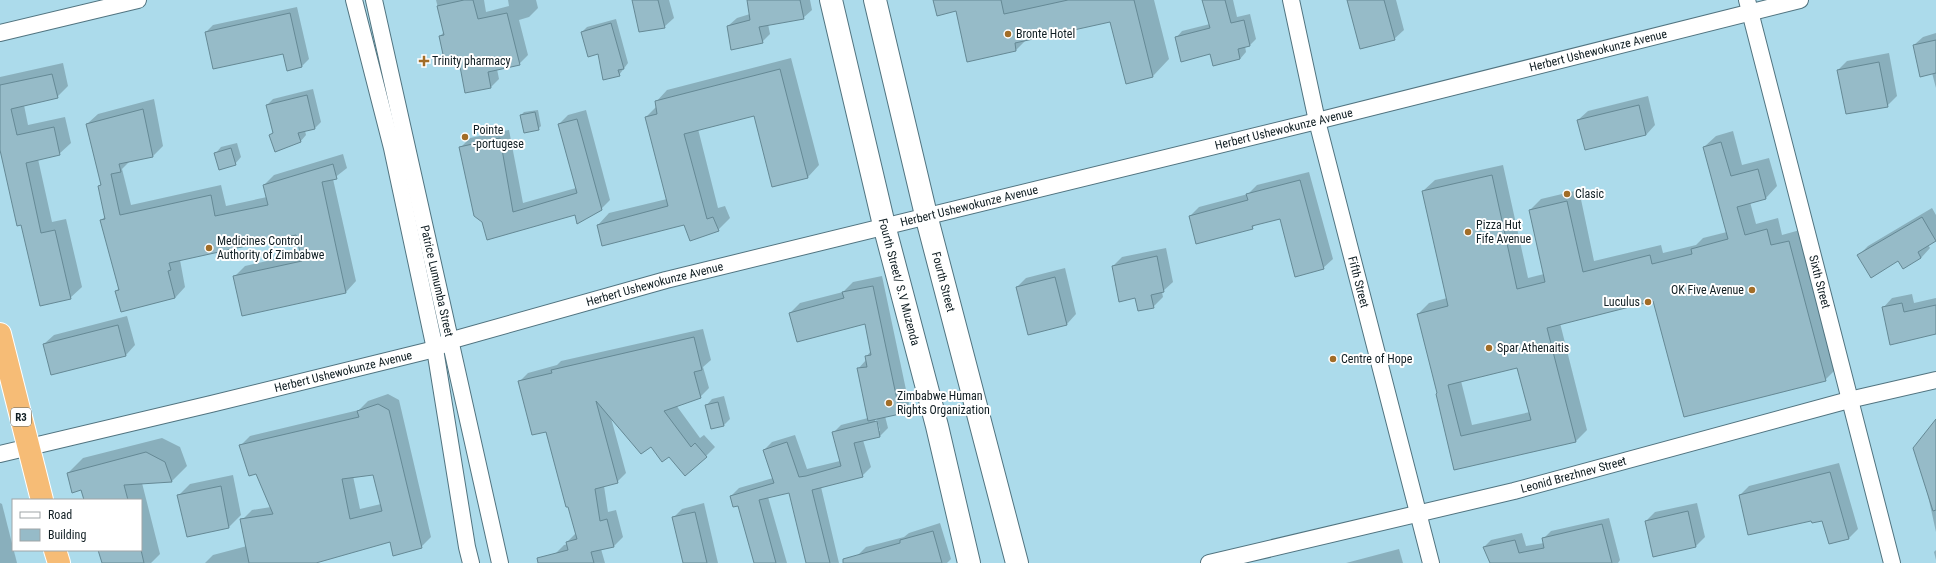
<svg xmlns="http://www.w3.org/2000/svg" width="1936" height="563" font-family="'Roboto Condensed',sans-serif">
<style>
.built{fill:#acdbeb;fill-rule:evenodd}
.shadow{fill:#0003;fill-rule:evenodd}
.building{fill:#96bbc8;stroke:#658995;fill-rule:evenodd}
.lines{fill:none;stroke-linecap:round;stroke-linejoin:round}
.minor-casing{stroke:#517480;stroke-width:18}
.secondary-casing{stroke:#517480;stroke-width:24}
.trunk-casing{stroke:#fff;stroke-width:24}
.minor{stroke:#fff;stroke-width:16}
.secondary{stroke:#fff;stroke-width:22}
.trunk{stroke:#f6bc76;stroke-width:22}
.poi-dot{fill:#a26d27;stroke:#fff;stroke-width:1.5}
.labels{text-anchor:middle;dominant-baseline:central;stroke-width:4;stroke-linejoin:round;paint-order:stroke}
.shield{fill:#fff;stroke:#586265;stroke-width:1}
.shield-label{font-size:11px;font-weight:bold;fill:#101e23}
.poi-label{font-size:12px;fill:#101e23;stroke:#fff;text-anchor:start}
.street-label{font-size:12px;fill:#101e23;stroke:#fff}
</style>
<rect width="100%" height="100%" fill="#c1e7f4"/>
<!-- built -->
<path class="built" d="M0,0H1936V563H0ZM13,500H141V550H13Z"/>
<!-- shadow -->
<g class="shadow">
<polygon points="436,0 484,0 486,12 509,6 508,0 536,0 538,8 529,17 519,20 528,55 519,64 497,69 499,79 491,87 466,92 458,55 440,36 444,32"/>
<polygon points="633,0 669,0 674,18 664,27"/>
<polygon points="748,0 810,0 812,10 803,18 768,24 770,34 762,42 728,26 737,18 750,14"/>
<polygon points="934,0 1154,0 1169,59 1153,76 1126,82 1111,21 1026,40 1016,50 957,10"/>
<polygon points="1203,0 1233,0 1237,17 1250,14 1256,39 1250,45 1245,46 1246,52 1240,59 1214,65 1211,53 1176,38 1182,31 1210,24"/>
<polygon points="1348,0 1396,0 1404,30 1394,39"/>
<polygon points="297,7 309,59 302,66 284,53 206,32 213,25"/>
<polygon points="616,19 628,63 619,75 582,32 587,27"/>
<polygon points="1936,33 1936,88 1932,73 1914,45 1923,37"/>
<polygon points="1889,53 1897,96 1887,106 1838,70 1847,61"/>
<polygon points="791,58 819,165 808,177 773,186 755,115 698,129 718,208 725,206 730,218 718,230 685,223 598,225 609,213 667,199 646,117 657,106 656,102 667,90"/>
<polygon points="63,63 68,86 57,97 24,105 28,125 65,117 71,143 59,154 38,159 52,222 66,219 82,287 70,298 22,224 0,146 0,77"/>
<polygon points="313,89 321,122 315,128 305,131 306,135 300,142 270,135 274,132 267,105 273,99"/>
<polygon points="1648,96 1655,125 1646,135 1578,120 1588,111"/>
<polygon points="154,99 163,146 153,156 130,161 122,169 131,205 221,185 226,206 267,197 264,185 274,175 343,154 347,168 333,179 356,281 346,292 243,314 235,276 245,266 301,253 297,234 180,260 185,287 175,298 122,311 116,291 119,288 101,220 106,216 99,186 101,184 87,124 98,114"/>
<polygon points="538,110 541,126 538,129 521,115 524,112"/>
<polygon points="586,110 610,200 601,209 575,214 488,239 461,147 470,138 509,130 523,203 576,188 559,124 568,115"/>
<path d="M1733,131L1742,165L1769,158L1777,186L1766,198L1750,202L1756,224L1778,218L1782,235L1800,230L1836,369L1825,380L1654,300L1560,323L1587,430L1576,441L1455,469L1438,393L1418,314L1429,303L1447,298L1423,191L1435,180L1503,165L1528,278L1544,274L1530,210L1541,199L1579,190L1594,261L1661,245L1663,253L1696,245L1703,238L1727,232L1704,147L1716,136ZM1518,366L1530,412L1472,425L1461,381Z"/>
<polygon points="237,143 241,157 235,164 215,154 221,147"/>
<polygon points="1309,172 1333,259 1323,268 1280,218 1256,224 1252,228 1190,216 1199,207 1248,194 1257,185"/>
<polygon points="1932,208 1936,215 1936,240 1928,245 1930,248 1921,258 1899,260 1859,255 1868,246"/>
<polygon points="1166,248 1173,282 1162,292 1163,297 1153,307 1135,297 1113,266 1122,257"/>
<polygon points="1065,268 1076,314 1067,324 1029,333 1017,287 1026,278"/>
<path d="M882,276L909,404L899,413L885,416L888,428L880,436L863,440L871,467L862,476L821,487L839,563H807L790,491L768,497L787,563H755L739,504L731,496L739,488L773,478L764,450L772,442L795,435L807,469L840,461L833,433L841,425L868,418L858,369L866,360V357L871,351L866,322L790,313L800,303L843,292L853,282ZM876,416L880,431H878L874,417Z"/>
<polygon points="1912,294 1914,303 1936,298 1936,333 1883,308 1892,298"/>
<polygon points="127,316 135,345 126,355 52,374 44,344 54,335"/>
<polygon points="703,329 711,360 703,367 709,388 700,397 676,405 700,438 704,435 715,447 706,456 669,456 611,418 626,473 617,482 604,486 608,512 616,510 623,537 614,546 601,549 605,563 557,563 555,554 564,545 568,544 567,542 576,533 547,431 519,382 528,373 557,365 561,361"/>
<path d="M388,394L399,400L431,537L421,547L390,541L312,563H205L213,555L247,546L242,520L252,510L271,507L257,473L241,445L250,436L359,410L368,401ZM374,473L381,504L360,509L353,476Z"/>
<polygon points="724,396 730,419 724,425 706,406 712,399"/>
<polygon points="1936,423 1936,532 1925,482"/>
<polygon points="162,438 180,447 187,466 172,481 142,483 160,554 151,563 104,563 100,550 141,550 141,500 85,500 82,489 68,473 83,458"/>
<polygon points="1839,463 1858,529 1849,538 1829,543 1823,519 1812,520 1740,495 1749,486"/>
<polygon points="233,475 241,515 229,527 178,496 190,484"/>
<polygon points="0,503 2,504 17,563 0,563"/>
<polygon points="704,503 718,563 684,563 673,518 682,509"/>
<polygon points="1697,503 1705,537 1696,546 1654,556 1646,521 1655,512"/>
<polygon points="1609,518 1620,560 1618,563 1491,563 1484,547 1491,540 1522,533 1526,546 1544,543 1544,538 1551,531"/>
<polygon points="940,523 951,559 947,563 861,563 858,555 866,547 904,537 909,533"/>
<polygon points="1399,549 1403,563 1346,563"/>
<polygon points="1936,550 1936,560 1934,552"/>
</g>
<!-- building -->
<g class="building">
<polygon points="464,0 473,0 478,19 507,13 520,65 488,72 491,88 465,93 458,56 444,59 439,36 444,35 437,6"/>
<polygon points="632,0 658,0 665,28 639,32"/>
<polygon points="747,0 800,0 804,19 759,27 763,43 731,50 727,26 750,20"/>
<polygon points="933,0 1001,0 1004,14 1068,0 1134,0 1153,77 1126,84 1110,22 1015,43 1016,51 967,62 956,11 937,16"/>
<polygon points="1202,0 1225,0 1231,23 1244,20 1250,46 1238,49 1240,59 1213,66 1210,54 1181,62 1175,37 1210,28"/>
<polygon points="1347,0 1384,0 1395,40 1360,49"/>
<polygon points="290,13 302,67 287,71 283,54 213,69 205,32"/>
<polygon points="611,23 624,69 618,70 620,76 603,80 598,54 588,57 581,32"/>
<polygon points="1936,40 1936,73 1920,77 1913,45"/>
<polygon points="1879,62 1888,107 1846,114 1837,70"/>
<polygon points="780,69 808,178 772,187 754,116 684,134 707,219 713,217 719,231 690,241 684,225 602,246 597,225 668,206 645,117 657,114 655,101"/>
<polygon points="52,74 58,98 11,109 17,135 54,127 60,155 26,163 41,233 55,230 71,299 40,306 21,225 17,226 0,150 0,85"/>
<polygon points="307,95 315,129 298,133 301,142 275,152 269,135 273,133 266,105"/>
<polygon points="1639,105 1646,135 1585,150 1577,120"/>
<polygon points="143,109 153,157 119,164 121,172 111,174 120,215 211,195 215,216 268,205 263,185 333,164 337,179 322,182 346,293 242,316 233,276 302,261 296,235 169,263 171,270 168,271 175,298 121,312 115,291 119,290 100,220 105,219 98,186 101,185 86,124"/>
<polygon points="535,112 539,130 524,133 520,115"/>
<polygon points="577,119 602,210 577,224 575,215 487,240 482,222 474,216 459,147 500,138 513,212 577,193 558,124"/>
<path d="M1721,142L1731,176L1758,169L1766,199L1737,207L1745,235L1767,229L1771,245L1789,241L1826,381L1684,417L1653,301L1547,328L1576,442L1454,470L1436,394L1437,393L1417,314L1448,306L1422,191L1492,175L1517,289L1545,282L1529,210L1567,201L1583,272L1650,255L1652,264L1692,254L1691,249L1728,239L1703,147ZM1517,368L1531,420L1461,436L1448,385Z"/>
<polygon points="231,148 236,165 219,170 214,153"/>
<polygon points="1300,180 1324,269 1295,277 1280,219 1252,226 1253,229 1196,244 1189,216 1248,200 1246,194"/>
<polygon points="1922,217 1936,241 1918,252 1921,258 1903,269 1898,261 1871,278 1857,255"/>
<polygon points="1157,256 1164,292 1151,295 1154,308 1138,311 1135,298 1119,302 1112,266"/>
<polygon points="1055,277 1067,325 1028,335 1016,287"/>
<polygon points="873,286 900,414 868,421 857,368 867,367 865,356 871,355 865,324 797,342 789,313 844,298 842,292"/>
<polygon points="1902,303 1904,312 1936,305 1936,334 1890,345 1882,307"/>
<polygon points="118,325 126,356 51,375 43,344"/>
<polygon points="694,337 702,370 694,372 701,398 664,411 691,447 695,443 707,457 685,476 669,457 662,462 651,447 641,454 596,401 618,483 595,489 600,521 607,519 614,547 591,552 594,563 538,563 537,558 568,550 566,542 577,539 568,507 566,507 546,432 532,435 518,381 552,373 551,370"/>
<polygon points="718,402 724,426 711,429 705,405"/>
<path d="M378,404L389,410L422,548L393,556L390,542L316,563H249L240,519L273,514L256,474L249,476L239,445L359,417L357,411ZM373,475L382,511L350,519L342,479Z"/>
<polygon points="1936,419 1936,510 1933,511 1913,448"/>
<polygon points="877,421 880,437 854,443 863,477 812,490 830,563 806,563 789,493 759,500 776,563 754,563 738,506 733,507 730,496 774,483 763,450 787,442 799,477 806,476 841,466 832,432"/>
<polygon points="146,452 165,462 172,482 124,485 128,500 84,500 81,490 72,493 67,473"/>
<polygon points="1830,472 1849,539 1829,544 1822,521 1812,523 1811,521 1748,535 1739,495"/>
<polygon points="221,486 229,528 187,537 177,495"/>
<polygon points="1688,511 1696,547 1653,557 1645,521"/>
<polygon points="695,512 707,563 683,563 672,517"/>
<polygon points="1602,524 1612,563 1490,563 1483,547 1515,540 1519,553 1544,548 1542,538"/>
<polygon points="933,531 942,563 843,563 843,559 900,543 900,540"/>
<polygon points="98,550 141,550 144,563 102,563"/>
</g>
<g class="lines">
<!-- minor casing -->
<g class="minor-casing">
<g id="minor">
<polyline points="354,0 392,148 435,349 467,547 471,563"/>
<path id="s1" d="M374,0L500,563"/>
<path id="s2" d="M1291,0L1317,121L1431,563"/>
<path id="s3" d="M1747,0L1892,563"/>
<polyline points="0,33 138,0"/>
<path id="s4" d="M0,454L211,404L435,349L449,341L666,280L1317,121L1800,0"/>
<path id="s5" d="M1209,563L1514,491L1849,400L1936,380"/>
</g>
</g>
<!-- secondary casing -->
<g class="secondary-casing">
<g id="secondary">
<path id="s6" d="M831,0L884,225L937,426L969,563"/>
<path id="s7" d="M875,0L926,215L1017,563"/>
</g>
</g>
<!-- trunk casing -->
<g class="trunk-casing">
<g id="trunk">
<polyline points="0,334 42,500"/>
<polyline points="55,550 59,563"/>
</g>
</g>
<!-- minor -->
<use href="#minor" class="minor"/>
<!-- secondary -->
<use href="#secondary" class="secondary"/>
<!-- trunk -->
<use href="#trunk" class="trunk"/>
</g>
<!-- markers -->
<g class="poi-dot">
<circle cx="1008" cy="34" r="4"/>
<path d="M422 55h4v4h4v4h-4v4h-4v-4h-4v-4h4z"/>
<circle cx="465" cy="137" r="4"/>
<circle cx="1567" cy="194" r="4"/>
<circle cx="1468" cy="232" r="4"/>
<circle cx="209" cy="248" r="4"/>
<circle cx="1752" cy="290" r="4"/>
<circle cx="1648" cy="302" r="4"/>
<circle cx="1489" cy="348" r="4"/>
<circle cx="1333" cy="359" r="4"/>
<circle cx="889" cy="403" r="4"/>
</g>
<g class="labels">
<!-- shield labels -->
<rect class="shield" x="11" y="408" width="20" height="18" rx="3"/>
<g class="shield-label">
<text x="21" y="417">R3</text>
</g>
<!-- poi labels -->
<g class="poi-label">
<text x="1016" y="34">Bronte Hotel</text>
<text x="432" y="61">Trinity pharmacy</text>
<text x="473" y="130">Pointe<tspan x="473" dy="14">-portugese</tspan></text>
<text x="1575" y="194">Clasic</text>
<text x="1476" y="225">Pizza Hut<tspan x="1476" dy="14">Fife Avenue</tspan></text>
<text x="217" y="241">Medicines Control<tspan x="217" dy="14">Authority of Zimbabwe</tspan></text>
<text x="1744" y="290" text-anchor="end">OK Five Avenue</text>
<text x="1640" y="302" text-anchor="end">Luculus</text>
<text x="1497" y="348">Spar Athenaitis</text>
<text x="1341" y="359">Centre of Hope</text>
<text x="897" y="396">Zimbabwe Human<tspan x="897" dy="14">Rights Organization</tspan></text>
</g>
<!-- street labels -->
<g class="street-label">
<text stroke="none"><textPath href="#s4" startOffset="1649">Herbert Ushewokunze Avenue</textPath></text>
<text stroke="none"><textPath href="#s4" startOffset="1325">Herbert Ushewokunze Avenue</textPath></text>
<text stroke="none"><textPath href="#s4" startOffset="1001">Herbert Ushewokunze Avenue</textPath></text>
<text stroke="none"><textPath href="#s1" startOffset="288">Patrice Lumumba Street</textPath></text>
<text stroke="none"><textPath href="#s6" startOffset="290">Fourth Street/ S.V Muzenda</textPath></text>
<text stroke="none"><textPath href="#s7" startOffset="290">Fourth Street</textPath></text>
<text stroke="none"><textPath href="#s2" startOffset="290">Fifth Street</textPath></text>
<text stroke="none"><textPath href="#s3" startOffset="291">Sixth Street</textPath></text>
<text stroke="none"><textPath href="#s4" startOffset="677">Herbert Ushewokunze Avenue</textPath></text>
<text stroke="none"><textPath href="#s4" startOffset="353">Herbert Ushewokunze Avenue</textPath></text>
<text stroke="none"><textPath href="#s5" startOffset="375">Leonid Brezhnev Street</textPath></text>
</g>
</g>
<!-- legend -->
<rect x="12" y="499" width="130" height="52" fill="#ffffff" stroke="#9fa5a7"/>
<rect x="20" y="512" width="20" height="6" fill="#ffffff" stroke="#9fa5a7"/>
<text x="48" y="519" font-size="12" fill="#101e23">Road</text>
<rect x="20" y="529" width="20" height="12" fill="#96bbc8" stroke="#9fa5a7"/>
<text x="48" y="539" font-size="12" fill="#101e23">Building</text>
</svg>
